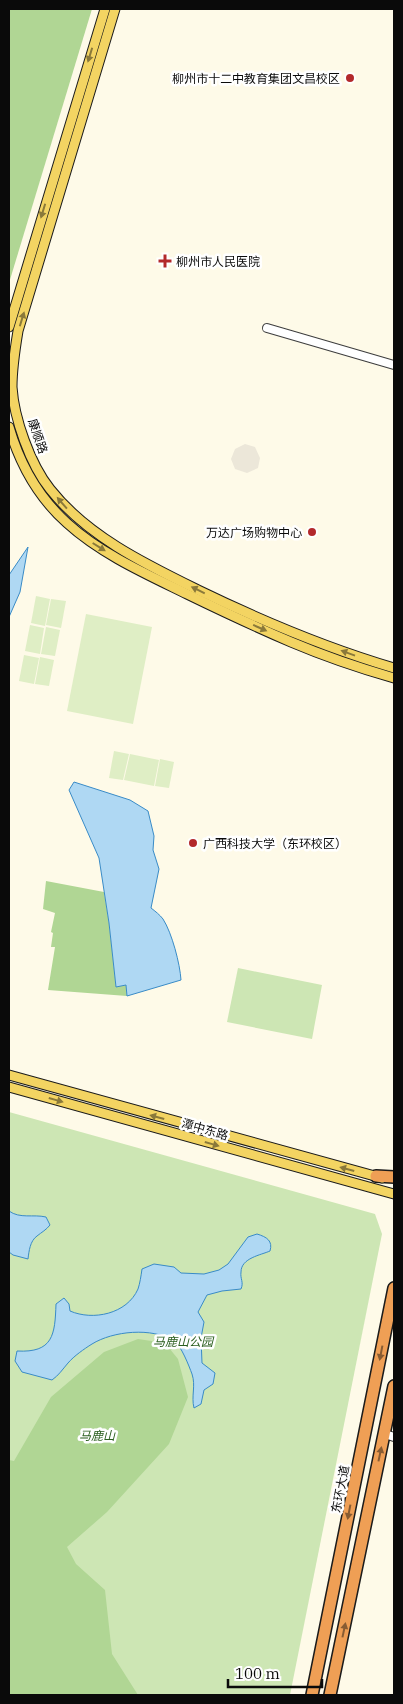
<svg xmlns="http://www.w3.org/2000/svg" width="403" height="1704" font-family="'IBM Plex Serif','Noto Sans SC',serif">
<style>
.green{fill:#cde6b4}
.forest{fill:#b0d694}
.pitch{fill:#dfeec5}
.plaza{fill:#ece7d9}
.water{fill:#afd8f3;stroke:#398bc7}
.lines{fill:none;stroke-linecap:round;stroke-linejoin:round}
.minor-casing{stroke:#3d3d3d;stroke-width:10}
.major-casing{stroke:#1b1b1b;stroke-width:11}
.highway-casing{stroke:#1b1b1b;stroke-width:14}
.minor{stroke:#fff;stroke-width:8}
.major{stroke:#f3d462;stroke-width:9}
.highway{stroke:#ef9f55;stroke-width:11}
.oneway{fill:#8a793a}
.oneway2{fill:#885c33}
.poi-dot{fill:#b3292b;stroke:#fff;stroke-width:2}
.labels{text-anchor:middle;dominant-baseline:central;stroke-width:5;stroke-linejoin:round;paint-order:stroke}
.poi-label{font-size:12px;fill:#0a0a0a;stroke:#fff;text-anchor:end}
.street-label{font-size:12px;fill:#0a0a0a;stroke:#fff}
.park-label{font-size:12px;font-style:italic;fill:#2a5e1e;stroke:#fff}
</style>
<rect width="100%" height="100%" fill="#fefae8"/>
<!-- green -->
<g class="green">
<polygon points="238,968 322,985 312,1039 227,1022"/>
<polygon points="9,1112 375,1214 382,1234 290,1695 9,1695"/>
</g>
<!-- forest -->
<g class="forest">
<polygon points="9,9 92,9 9,283"/>
<polygon points="46,881 104,892 109,923 116,986 126,985 127,996 48,990 55,947 51,947 53,933 51,932 55,913 43,909"/>
<polygon points="138,1339 165,1343 178,1359 188,1397 169,1444 107,1512 67,1547 76,1564 105,1590 112,1654 138,1695 9,1695 9,1460 14,1461 51,1397 104,1352"/>
</g>
<!-- pitch -->
<g class="pitch">
<polygon points="36,596 50,599 45,626 31,623"/>
<polygon points="51,599 66,601 61,628 46,625"/>
<polygon points="86,614 152,627 133,724 67,711"/>
<polygon points="30,625 44,628 40,654 25,651"/>
<polygon points="46,627 60,630 55,656 41,654"/>
<polygon points="24,655 39,658 34,684 19,681"/>
<polygon points="40,657 54,660 49,686 35,684"/>
<polygon points="114,751 129,754 123,780 109,778"/>
<polygon points="130,754 159,760 154,786 124,780"/>
<polygon points="160,759 174,762 169,788 155,786"/>
</g>
<!-- plaza -->
<polygon class="plaza" points="245,444 255,447 260,458 258,468 247,473 235,469 231,459 235,449"/>
<!-- water -->
<g class="water">
<polygon points="28,547 20,592 9,617 9,575"/>
<path d="M74,782L130,800L148,811L154,836L153,850L159,869L151,908C155,911 160,915 163,919C172,933 180,964 181,980L127,996L126,985L116,987L109,923L99,858L69,790Z"/>
<path d="M9,1211C20,1219 33,1214 46,1217L50,1225C46,1230 42,1232 37,1236C30,1241 29,1251 28,1259L13,1255L9,1252Z"/>
<path d="M257,1234C267,1237 273,1241 270,1251C261,1255 241,1258 241,1272C240,1279 244,1282 241,1289L222,1291L207,1295L198,1312L204,1322L201,1338L202,1363L215,1373L213,1384L204,1390L201,1404L194,1408C191,1396 196,1386 192,1374C189,1366 181,1345 174,1341C152,1327 113,1331 92,1344C84,1349 74,1356 68,1363C62,1370 59,1375 52,1380L22,1372L15,1361L17,1351C53,1353 55,1335 56,1304L64,1298L69,1304L70,1311C93,1321 127,1314 138,1289C140,1283 141,1276 142,1269L154,1264L174,1267L181,1273L204,1274L219,1270L228,1264L248,1237Z"/>
</g>
<g class="lines">
<!-- minor casing -->
<g class="minor-casing">
<g id="minor">
<polyline points="267,328 394,365"/>
<polyline points="385,1434 394,1437"/>
</g>
</g>
<!-- major casing -->
<g class="major-casing">
<g id="major">
<path d="M115,9L18,331C15,349 12,368 12,387C14,418 30,464 50,489C87,536 145,564 198,590C262,621 326,648 394,668"/>
<polyline points="9,327 105,9"/>
<path d="M9,427C20,465 38,497 67,523C101,554 146,574 187,594C222,611 256,627 291,642C324,656 359,668 394,678"/>
<polyline points="9,1075 382,1178"/>
<polyline points="9,1087 394,1194"/>
</g>
</g>
<!-- highway casing -->
<g class="highway-casing">
<g id="highway">
<polyline points="376,1176 394,1177"/>
<polyline points="312,1695 394,1288"/>
<polyline points="330,1695 394,1386"/>
</g>
</g>
<!-- minor -->
<use href="#minor" class="minor"/>
<!-- major -->
<use href="#major" class="major"/>
<!-- highway -->
<use href="#highway" class="highway"/>
</g>
<!-- one-way arrows -->
<defs><path id="oneway-solid" d="M-6-.8H1V-3.2L6.5 0L1 3.2V.8H-6Z" transform="scale(1.25)"/></defs>
<g class="oneway">
<use href="#oneway-solid" transform="translate(90 55) rotate(107)"/>
<use href="#oneway-solid" transform="translate(43 211) rotate(107)"/>
<use href="#oneway-solid" transform="translate(22 319) rotate(-73)"/>
<use href="#oneway-solid" transform="translate(62 503) rotate(-131)"/>
<use href="#oneway-solid" transform="translate(99 547) rotate(32)"/>
<use href="#oneway-solid" transform="translate(198 590) rotate(-154)"/>
<use href="#oneway-solid" transform="translate(260 628) rotate(24)"/>
<use href="#oneway-solid" transform="translate(348 653) rotate(-160)"/>
<use href="#oneway-solid" transform="translate(56 1100) rotate(16)"/>
<use href="#oneway-solid" transform="translate(157 1117) rotate(-165)"/>
<use href="#oneway-solid" transform="translate(212 1144) rotate(16)"/>
<use href="#oneway-solid" transform="translate(347 1169) rotate(-165)"/>
</g>
<g class="oneway2">
<use href="#oneway-solid" transform="translate(381 1353) rotate(101)"/>
<use href="#oneway-solid" transform="translate(380 1454) rotate(-78)"/>
<use href="#oneway-solid" transform="translate(349 1512) rotate(101)"/>
<use href="#oneway-solid" transform="translate(344 1630) rotate(-78)"/>
</g>
<!-- markers -->
<g class="poi-dot">
<circle cx="350" cy="78" r="5"/>
<path d="M162.5 253.5h5v5h5v5h-5v5h-5v-5h-5v-5h5z"/>
<circle cx="312" cy="532" r="5"/>
<circle cx="193" cy="843" r="5"/>
</g>
<g class="labels">
<!-- poi labels -->
<g class="poi-label">
<text x="340" y="78">柳州市十二中教育集团文昌校区</text>
<text x="176" y="261" text-anchor="start">柳州市人民医院</text>
<text x="302" y="532">万达广场购物中心</text>
<text x="203" y="843" text-anchor="start">广西科技大学（东环校区）</text>
</g>
<!-- street labels -->
<g class="street-label">
<text transform="translate(38 436) rotate(71)">康顺路</text>
<text transform="translate(205 1129) rotate(16)">潭中东路</text>
<text transform="translate(340 1489) rotate(-79)">东环大道</text>
</g>
<!-- park labels -->
<g class="park-label">
<text x="183" y="1341">马鹿山公园</text>
<text x="97" y="1435">马鹿山</text>
</g>
</g>
<!-- border -->
<rect width="403" height="1704" fill="none" stroke="#0a0a0a" stroke-width="20"/>
<!-- scale -->
<path d="M228 1679v8h94v-8" fill="none" stroke="#0a0a0a" stroke-width="2.5"/>
<text x="235" y="1679" font-size="15" fill="#0a0a0a" stroke="#ffffff" stroke-width="4" paint-order="stroke">100 m</text>
</svg>
